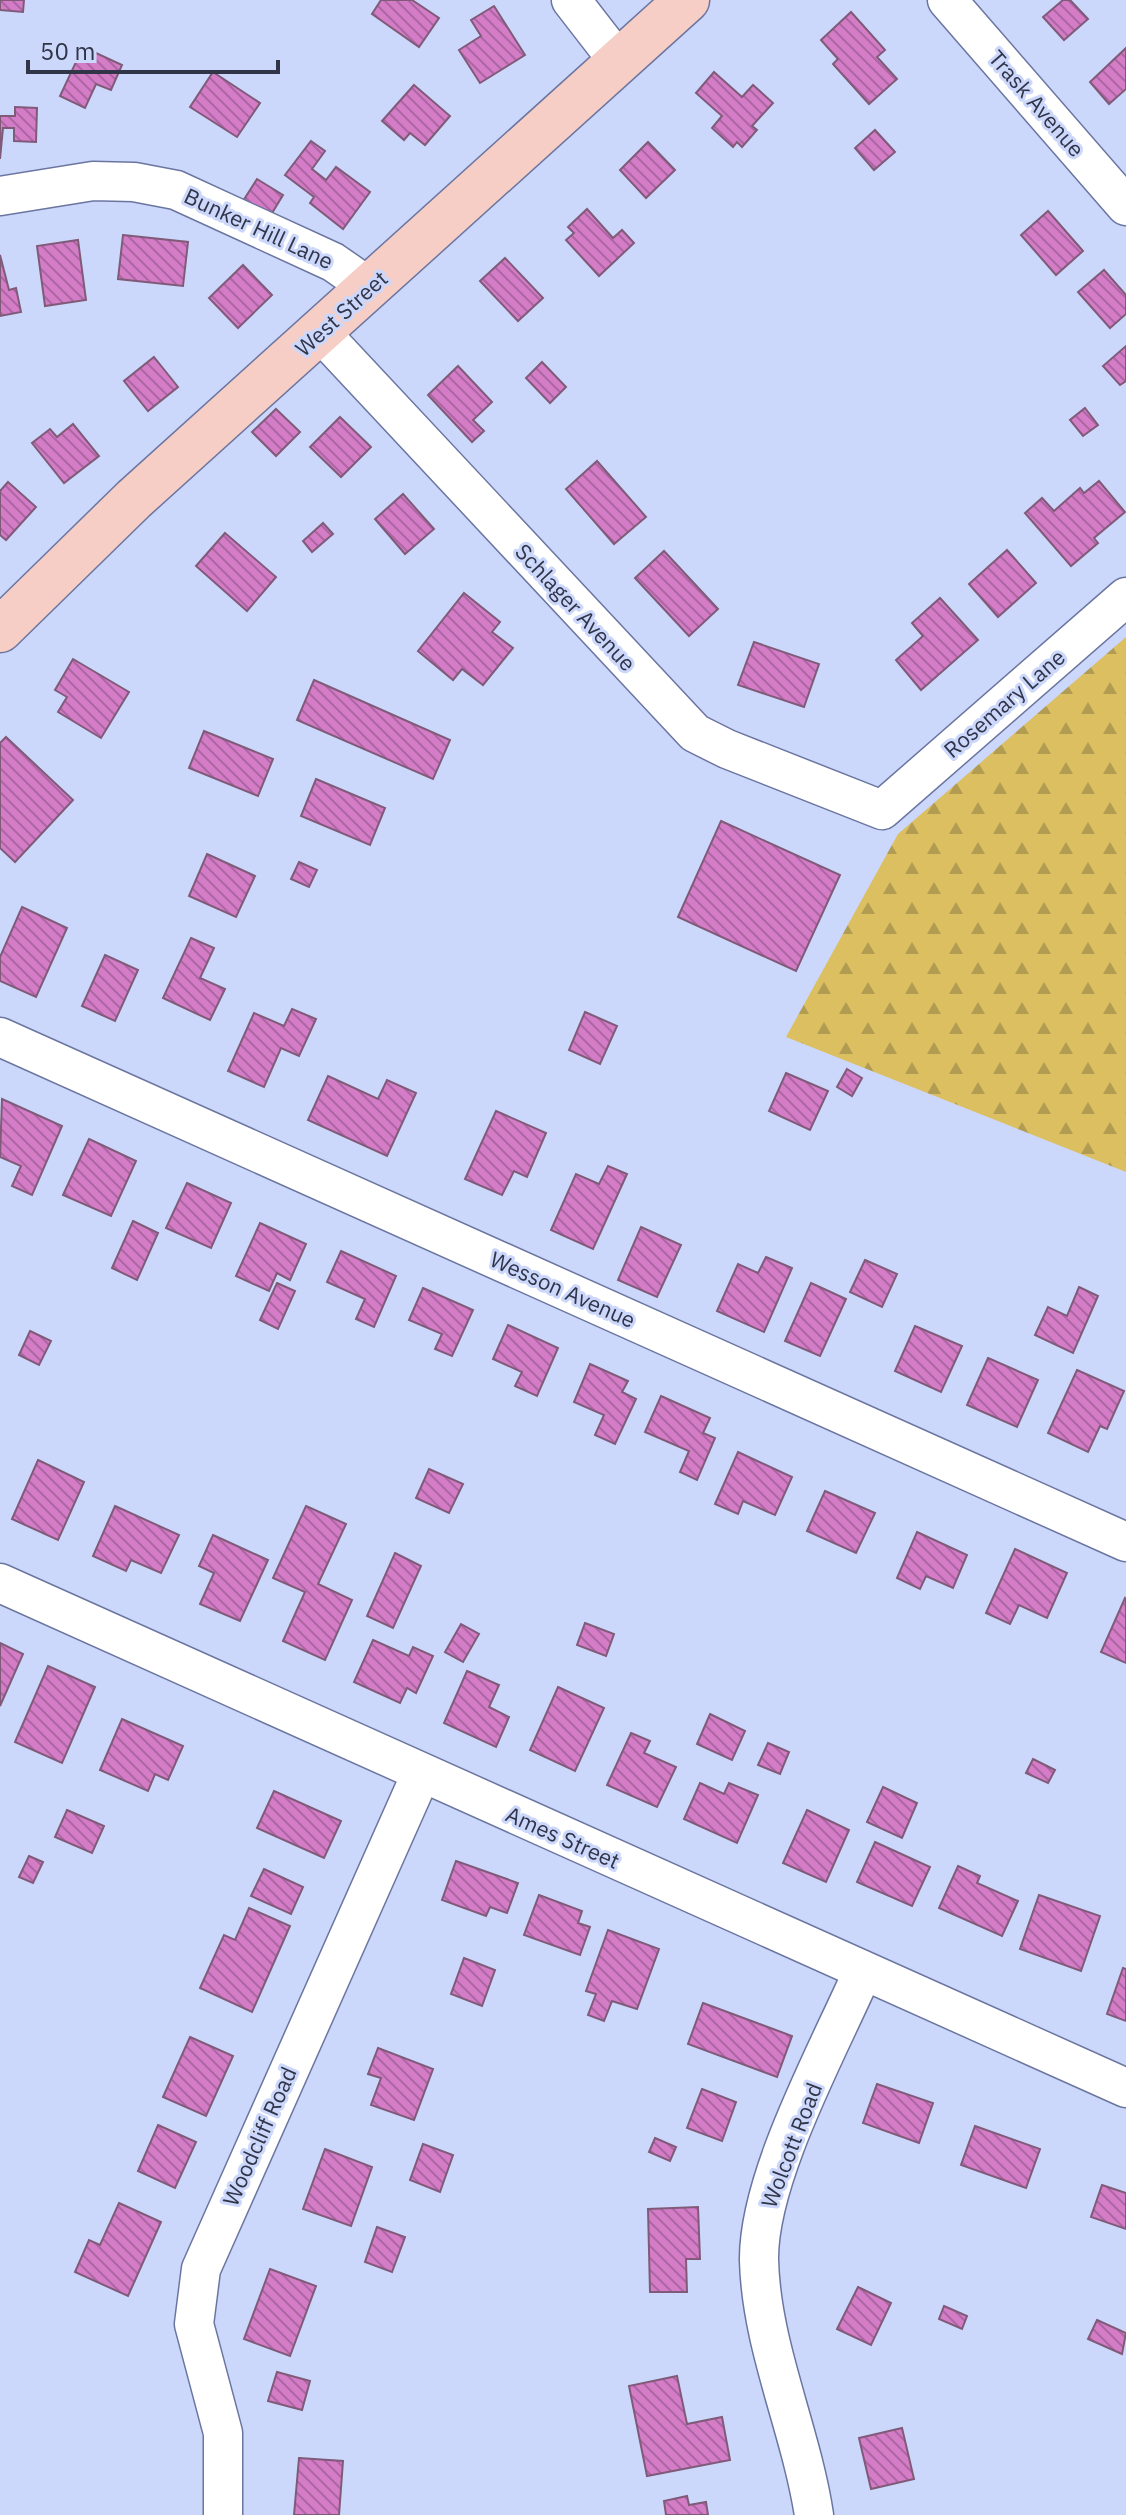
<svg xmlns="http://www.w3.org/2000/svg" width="1126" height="2515" font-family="'IBM Plex Sans',sans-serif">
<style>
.forest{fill:url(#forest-firs)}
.building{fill:url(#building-back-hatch);stroke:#805b79;stroke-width:2}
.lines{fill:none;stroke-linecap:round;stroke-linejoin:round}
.street-casing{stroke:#6b76a0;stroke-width:41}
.secondary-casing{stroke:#6b76a0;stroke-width:47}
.street{stroke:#fff;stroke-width:38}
.secondary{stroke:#f6cec5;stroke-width:44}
.labels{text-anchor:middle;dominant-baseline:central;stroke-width:6;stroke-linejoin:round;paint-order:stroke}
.street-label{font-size:22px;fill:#313548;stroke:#ccd7fc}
</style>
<defs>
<pattern id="forest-firs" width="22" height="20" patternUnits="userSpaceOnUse" patternTransform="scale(2)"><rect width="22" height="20" fill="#dbbf61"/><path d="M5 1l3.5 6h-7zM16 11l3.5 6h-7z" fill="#b29c52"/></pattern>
<pattern id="building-back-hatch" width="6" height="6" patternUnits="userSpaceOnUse" patternTransform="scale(2)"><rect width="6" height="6" fill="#d57cc7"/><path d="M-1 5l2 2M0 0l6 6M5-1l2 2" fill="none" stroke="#ad66a4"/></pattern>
</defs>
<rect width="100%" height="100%" fill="#ccd7fc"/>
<!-- forest -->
<polygon class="forest" points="1126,637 1126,1172 786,1037 898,834"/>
<!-- building -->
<g class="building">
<polygon points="0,0 24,0 23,12 0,10"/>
<polygon points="381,0 412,0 439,18 419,47 372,14"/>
<polygon points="1063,0 1070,0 1088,19 1064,40 1043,17"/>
<polygon points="494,6 525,55 480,83 459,50 481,36 471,20"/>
<polygon points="851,12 885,50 877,57 897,79 869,104 833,64 838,59 821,40"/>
<polygon points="83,47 122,65 111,90 96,84 85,108 60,96"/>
<polygon points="1126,48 1126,89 1109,104 1090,82"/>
<polygon points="213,72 260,103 237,137 190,107"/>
<polygon points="714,72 742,97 753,85 773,103 752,126 757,130 742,147 737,142 733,147 712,128 722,116 696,93"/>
<polygon points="414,85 450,116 425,145 410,133 404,140 382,121"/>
<polygon points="15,107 37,108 36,142 14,141 14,128 3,128 0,159 0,116 15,116"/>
<polygon points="875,130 895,152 874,170 855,148"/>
<polygon points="311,141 325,151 312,169 326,180 336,167 370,192 343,229 310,203 314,197 285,175"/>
<polygon points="648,142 675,170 646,198 620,170"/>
<polygon points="257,179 283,195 269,218 243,201"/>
<polygon points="587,209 613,238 622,230 634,243 599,276 566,240 574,233 568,227"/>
<polygon points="1048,211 1083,251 1056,275 1021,235"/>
<polygon points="123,235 188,242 183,286 118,279"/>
<polygon points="78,240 86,300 45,306 37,246"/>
<polygon points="0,255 9,290 16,288 21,312 0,316"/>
<polygon points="505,258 543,298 518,321 480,281"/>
<polygon points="243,265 272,295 238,328 209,298"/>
<polygon points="1104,270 1126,295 1126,314 1110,328 1078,292"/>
<polygon points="1126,346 1126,381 1120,385 1103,366"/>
<polygon points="154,357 178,387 148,411 124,381"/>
<polygon points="542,362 566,387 550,403 526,378"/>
<polygon points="458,366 492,402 473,420 484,431 472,442 428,395"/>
<polygon points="1085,408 1098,425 1083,436 1070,420"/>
<polygon points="276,409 300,432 276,456 252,432"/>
<polygon points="340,417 371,447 341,477 310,447"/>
<polygon points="73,424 99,456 64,483 32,443 50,429 57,437"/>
<polygon points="597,461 646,517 614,544 566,489"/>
<polygon points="1099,481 1125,512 1094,538 1098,543 1071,566 1025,513 1042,498 1054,511 1080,488 1084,493"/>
<polygon points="8,482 36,507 6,540 0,535 0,491"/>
<polygon points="403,494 434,529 405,554 375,519"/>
<polygon points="323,523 333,534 312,552 303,541"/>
<polygon points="225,533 276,577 247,611 196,566"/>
<polygon points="1007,550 1036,583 998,617 969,584"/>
<polygon points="664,551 718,609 689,636 635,578"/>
<polygon points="464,593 500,622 492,632 513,648 483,685 462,669 453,680 418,651"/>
<polygon points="940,598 978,640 921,690 896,660 923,636 912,623"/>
<polygon points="754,642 819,664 804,707 738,685"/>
<polygon points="73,659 129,692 101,738 58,712 67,697 55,690"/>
<polygon points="314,680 450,740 433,779 297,720"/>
<polygon points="204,731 273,759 258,796 189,768"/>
<polygon points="6,737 73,800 15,862 0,848 0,743"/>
<polygon points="316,779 385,808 370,845 301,816"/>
<polygon points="721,821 840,875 796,971 678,917"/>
<polygon points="207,854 255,876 236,917 189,896"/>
<polygon points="299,862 317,870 309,887 291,879"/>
<polygon points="22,907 67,928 36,997 0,981 0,957"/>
<polygon points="191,938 214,948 200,978 225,989 210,1020 163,998"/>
<polygon points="105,955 138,970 115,1021 82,1006"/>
<polygon points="292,1009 316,1019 299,1056 281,1048 264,1087 228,1071 254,1013 284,1026"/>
<polygon points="585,1012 617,1026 600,1064 569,1050"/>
<polygon points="847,1069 862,1078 852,1096 837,1087"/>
<polygon points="786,1073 828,1091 810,1130 769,1111"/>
<polygon points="328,1076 378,1099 387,1080 416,1093 387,1156 308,1120"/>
<polygon points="2,1099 62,1126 32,1195 12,1186 21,1166 0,1157"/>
<polygon points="496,1111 546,1133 527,1177 514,1171 502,1195 465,1179"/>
<polygon points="89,1139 136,1161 111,1216 63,1195"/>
<polygon points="608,1166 627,1174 593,1249 551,1230 576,1174 599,1184"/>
<polygon points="187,1183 231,1203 211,1248 166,1228"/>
<polygon points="133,1221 158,1233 137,1280 112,1268"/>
<polygon points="260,1223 306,1244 290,1280 277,1273 269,1291 236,1276"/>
<polygon points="641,1227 681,1245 657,1297 618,1280"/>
<polygon points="341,1251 396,1276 374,1327 356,1319 365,1299 327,1282"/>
<polygon points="766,1257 792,1268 764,1332 717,1311 738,1264 758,1273"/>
<polygon points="865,1260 897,1274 882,1307 850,1292"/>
<polygon points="277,1283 295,1291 278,1329 260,1320"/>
<polygon points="811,1283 846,1299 820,1356 785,1341"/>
<polygon points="1079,1287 1098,1296 1073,1353 1035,1335 1048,1307 1067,1316"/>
<polygon points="423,1288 473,1310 452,1356 435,1349 442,1334 409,1320"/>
<polygon points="508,1325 558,1348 537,1396 515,1386 522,1372 493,1359"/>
<polygon points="915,1326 962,1346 941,1392 895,1371"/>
<polygon points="30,1331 51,1341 39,1365 19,1355"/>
<polygon points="988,1358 1038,1380 1017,1427 967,1405"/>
<polygon points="590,1364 628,1381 622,1392 636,1399 615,1444 595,1435 604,1415 574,1402"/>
<polygon points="1077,1370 1124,1391 1107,1429 1100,1426 1088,1452 1048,1433"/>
<polygon points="661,1396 710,1418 703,1433 715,1438 697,1480 680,1472 689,1451 645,1432"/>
<polygon points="738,1452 792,1477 775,1515 743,1501 738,1514 715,1504"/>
<polygon points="38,1460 84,1482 58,1540 12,1519"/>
<polygon points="429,1469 463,1484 449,1513 416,1498"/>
<polygon points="825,1491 875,1513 856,1553 807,1531"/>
<polygon points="115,1506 179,1535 161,1573 131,1560 126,1571 93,1556"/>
<polygon points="306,1506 346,1524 318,1584 352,1600 325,1660 283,1641 305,1592 273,1578"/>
<polygon points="917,1532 967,1555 953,1588 926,1576 920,1589 897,1578"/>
<polygon points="213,1535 268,1560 240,1621 200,1604 214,1573 199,1566"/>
<polygon points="1015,1549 1067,1573 1047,1618 1019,1605 1010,1624 986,1613"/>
<polygon points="395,1553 421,1566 393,1628 367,1616"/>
<polygon points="1125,1598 1126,1599 1126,1663 1101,1652"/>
<polygon points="585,1623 614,1634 606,1656 577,1645"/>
<polygon points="461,1624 479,1634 463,1662 445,1652"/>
<polygon points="373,1640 409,1656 413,1647 433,1656 416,1693 407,1688 400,1703 354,1682"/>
<polygon points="0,1643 23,1654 0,1706"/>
<polygon points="48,1666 95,1687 62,1763 15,1742"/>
<polygon points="467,1671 499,1685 489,1707 509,1717 496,1747 444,1723"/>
<polygon points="558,1687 604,1708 575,1771 530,1750"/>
<polygon points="710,1714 745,1731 732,1760 697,1744"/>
<polygon points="122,1719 183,1746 168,1780 155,1774 148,1791 100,1770"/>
<polygon points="631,1733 650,1741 644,1753 676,1767 657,1807 607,1785"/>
<polygon points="768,1743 789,1752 780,1774 758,1765"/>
<polygon points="1033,1759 1055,1770 1048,1783 1026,1773"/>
<polygon points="700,1783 724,1794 729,1783 758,1795 737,1843 684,1819"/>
<polygon points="883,1787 917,1803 902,1838 867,1822"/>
<polygon points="274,1791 341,1821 324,1858 257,1828"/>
<polygon points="67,1810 104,1826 92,1853 55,1837"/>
<polygon points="807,1810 849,1830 826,1882 783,1863"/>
<polygon points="875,1842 930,1867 912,1906 857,1882"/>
<polygon points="29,1856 43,1862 33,1883 19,1877"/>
<polygon points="456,1861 518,1883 507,1913 490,1907 486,1916 442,1900"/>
<polygon points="958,1866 980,1876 977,1883 1018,1901 1002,1936 939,1908"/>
<polygon points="264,1869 303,1887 291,1914 251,1896"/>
<polygon points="539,1895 582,1911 578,1923 590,1927 580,1955 524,1935"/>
<polygon points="1039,1895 1100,1916 1081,1971 1020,1949"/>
<polygon points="249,1908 290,1926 252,2012 200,1988 224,1935 235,1940"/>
<polygon points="608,1930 659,1949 637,2009 612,2001 604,2021 588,2015 596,1994 586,1991"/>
<polygon points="464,1958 495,1970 482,2006 451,1994"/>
<polygon points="1123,1968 1126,1969 1126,2021 1107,2014"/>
<polygon points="703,2003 792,2036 777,2077 688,2044"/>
<polygon points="190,2037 233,2056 206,2116 163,2097"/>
<polygon points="378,2048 433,2069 414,2120 371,2105 381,2078 368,2074"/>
<polygon points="877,2084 933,2103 919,2143 863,2123"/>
<polygon points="702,2089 736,2102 722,2141 687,2128"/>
<polygon points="158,2125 196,2142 175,2188 138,2171"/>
<polygon points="975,2126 1040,2149 1026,2188 961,2165"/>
<polygon points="655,2138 676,2147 670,2161 649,2152"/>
<polygon points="423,2144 453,2155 440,2192 410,2180"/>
<polygon points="325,2149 372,2167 351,2226 303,2209"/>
<polygon points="1102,2185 1126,2193 1126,2229 1091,2217"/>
<polygon points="119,2203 161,2222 128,2296 75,2272 89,2240 100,2245"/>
<polygon points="698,2207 700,2259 686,2259 687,2292 650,2292 648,2209"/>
<polygon points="377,2227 405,2237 392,2272 365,2262"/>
<polygon points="270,2269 316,2286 290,2356 244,2339"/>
<polygon points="858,2287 891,2303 871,2345 837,2329"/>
<polygon points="944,2306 967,2316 962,2329 939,2319"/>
<polygon points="1097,2320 1126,2333 1122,2354 1088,2339"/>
<polygon points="277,2372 310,2381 302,2410 268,2401"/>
<polygon points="677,2376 687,2424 722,2417 730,2460 647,2476 629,2386"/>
<polygon points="902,2428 914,2479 871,2489 859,2438"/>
<polygon points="299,2458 343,2461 339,2515 294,2515"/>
<polygon points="687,2496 689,2505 706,2502 708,2515 666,2515 664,2501"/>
</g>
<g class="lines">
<!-- street casing -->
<g class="street-casing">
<g id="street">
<polyline points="571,0 619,62"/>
<polyline points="947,0 1126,206"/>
<polyline points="0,196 93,181 134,182 176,190 333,262 369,287"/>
<polyline points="320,332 695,733 727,749 882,810 1126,597"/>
<polyline points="0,1037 1126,1542"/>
<polyline points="0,1583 1126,2088"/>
<polyline points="223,2515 223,2433 194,2324 201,2269 421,1774"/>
<path d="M814,2515C801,2430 761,2346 759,2260C758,2177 829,2049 863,1971"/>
</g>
</g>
<!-- secondary casing -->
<g class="secondary-casing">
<polyline id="secondary" points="0,630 134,499 687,0"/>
</g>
<!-- street -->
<use href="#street" class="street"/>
<!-- secondary -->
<use href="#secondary" class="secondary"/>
</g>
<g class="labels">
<!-- street labels -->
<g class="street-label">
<text transform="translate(1037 103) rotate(49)">Trask Avenue</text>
<text transform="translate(259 228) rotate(25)">Bunker Hill Lane</text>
<text transform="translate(341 313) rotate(-42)">West Street</text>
<text transform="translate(576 607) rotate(47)">Schlager Avenue</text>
<text transform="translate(1004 703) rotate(-41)">Rosemary Lane</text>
<text transform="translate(563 1289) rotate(24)">Wesson Avenue</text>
<text transform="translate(563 1837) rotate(24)">Ames Street</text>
<text transform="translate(259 2136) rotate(-66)">Woodcliff Road</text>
<text transform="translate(791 2145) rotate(-69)">Wolcott Road</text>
</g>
</g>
<!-- scale -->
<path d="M28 60v12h250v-12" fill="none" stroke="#313548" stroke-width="4"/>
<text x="40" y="60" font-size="24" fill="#313548" stroke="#ccd7fc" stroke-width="6" paint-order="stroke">50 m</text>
</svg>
